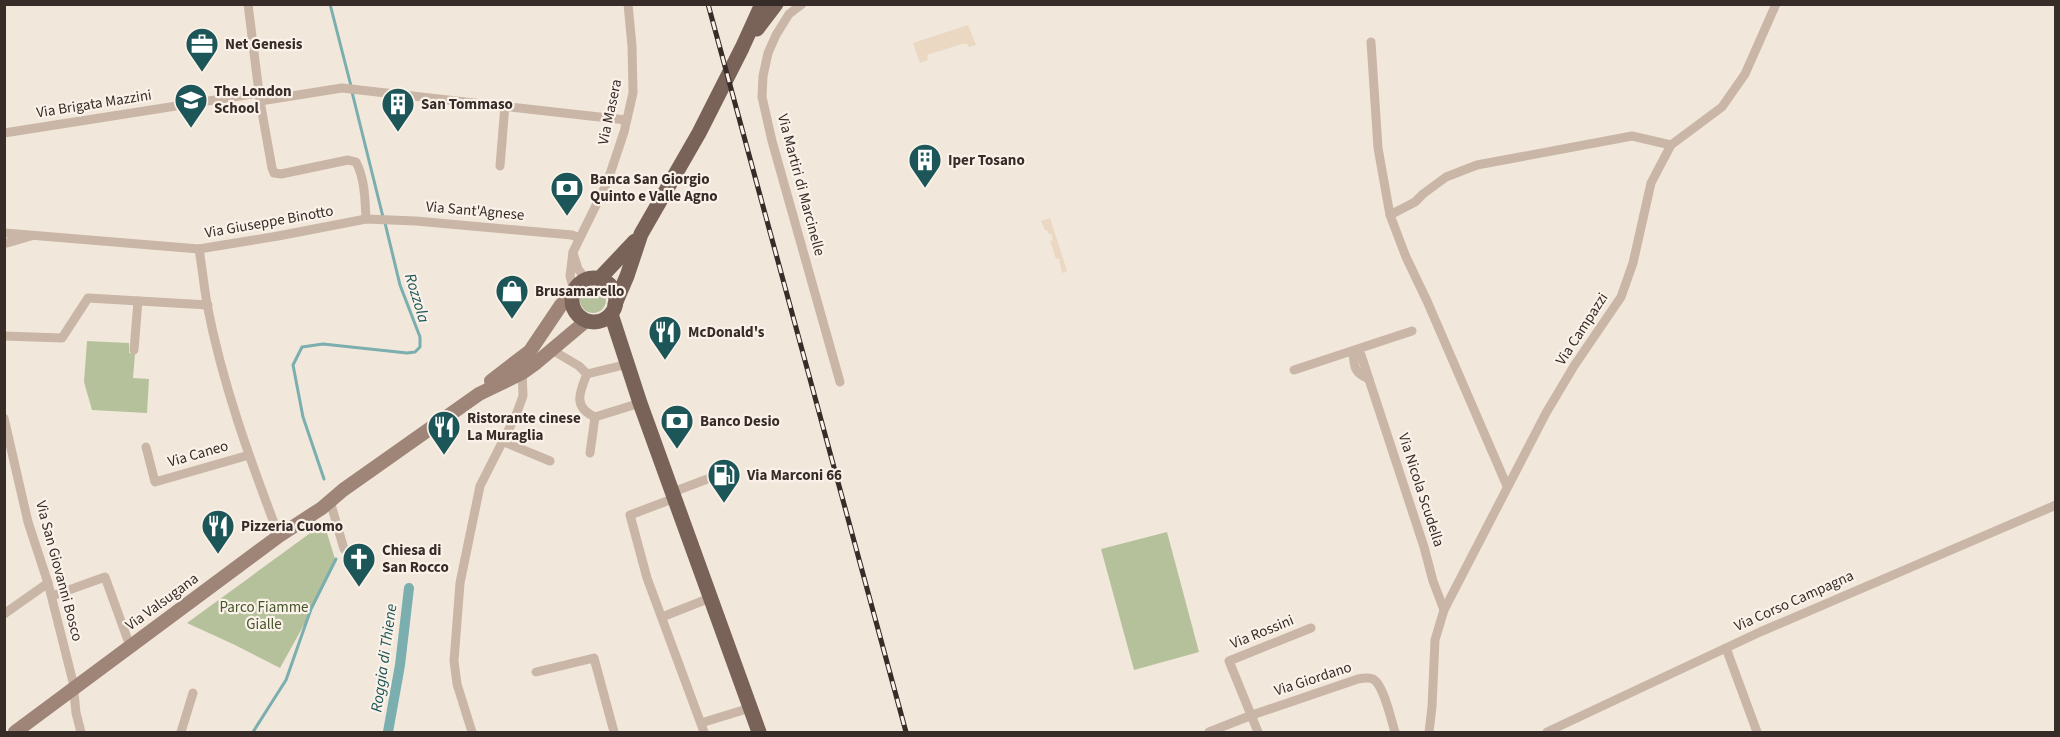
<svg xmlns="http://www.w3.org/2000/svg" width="2060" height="737" font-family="'Source Sans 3',sans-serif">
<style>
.green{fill:#b5c19b}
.plaza{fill:#ead8c2}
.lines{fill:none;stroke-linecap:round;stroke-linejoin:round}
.stream{stroke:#7aaeaf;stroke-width:3}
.canal{stroke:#7aaeaf;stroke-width:10}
.street{stroke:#cab6a7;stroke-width:9}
.secondary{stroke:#9e8578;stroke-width:14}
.primary{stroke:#796359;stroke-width:15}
.rail-casing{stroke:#372c28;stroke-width:5}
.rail{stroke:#faf1e8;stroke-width:3;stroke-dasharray:9;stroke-linecap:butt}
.labels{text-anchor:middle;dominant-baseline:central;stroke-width:4.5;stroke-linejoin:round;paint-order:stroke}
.poi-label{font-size:15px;font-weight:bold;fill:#372c28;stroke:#faf1e8;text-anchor:start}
.street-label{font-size:15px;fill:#372c28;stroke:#faf1e8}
.park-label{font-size:15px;fill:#47552b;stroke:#faf1e8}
.water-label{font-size:16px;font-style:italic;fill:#1d5658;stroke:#faf1e8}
</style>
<rect width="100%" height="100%" fill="#f2e7db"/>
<!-- green -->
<g class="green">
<circle cx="593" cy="300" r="13"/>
<polygon points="87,341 129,343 129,353 135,354 133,378 149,379 147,413 92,410 84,382"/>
<polygon points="324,523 335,559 310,614 280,668 235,645 187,623"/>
<polygon points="1167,532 1199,652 1134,670 1101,549"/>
</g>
<!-- plaza -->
<g class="plaza">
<polygon points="968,25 976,45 969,47 967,44 962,44 927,55 928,60 920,63 913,43"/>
<polygon points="1050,218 1067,271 1062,273 1059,259 1056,259 1050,241 1053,240 1051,234 1049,234 1047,230 1045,230 1041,221"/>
</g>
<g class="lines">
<!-- stream -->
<g class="stream">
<polyline points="330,4 351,86"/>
<polyline points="352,92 383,217"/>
<polyline points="324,479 303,417 293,365 302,347 323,344 407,353 415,352 420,347 420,337 400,285 385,223"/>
<polyline points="253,732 286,680 311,609 336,559"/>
</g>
<!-- canal -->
<polyline class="canal" points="388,732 400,665 409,588"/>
<!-- street -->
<g class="street">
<path d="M248,4L260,101L272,168L274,173L281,174L348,160L356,162C365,179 365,200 366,219"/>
<polyline points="802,4 789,14 776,35 768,53 763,76 762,97 772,141 840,382"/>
<polyline points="1371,42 1378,148 1390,215 1406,257 1427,301 1507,486"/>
<polyline points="260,101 342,88 626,120"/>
<polyline points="4,133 259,93"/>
<polyline points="500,166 505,105"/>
<polyline points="1390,215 1415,202 1423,194 1446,177 1477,165 1632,136 1671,145"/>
<polyline points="5,233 199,249 278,236 366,219 416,221 572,235 579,238"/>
<polyline points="7,243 31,236"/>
<path d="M199,249C202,267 204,286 207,304C222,383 250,460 279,536"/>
<polyline points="573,253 578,269 587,280"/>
<polyline points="574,290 570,276 573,252 607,183 624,132 633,93 632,46 628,4"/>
<polyline points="4,336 62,338 88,298 208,305"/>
<polyline points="134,350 138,301"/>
<polyline points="552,350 579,366 587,374"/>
<polyline points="1353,351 1361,355 1424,547 1433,581 1444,610"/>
<path d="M1353,351C1354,367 1354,373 1369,379"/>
<polyline points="1294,370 1412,331"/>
<path d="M587,374C579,393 573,407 595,417L640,403"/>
<polyline points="587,374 628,364"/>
<polyline points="4,418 28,522 48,583 73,682 76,713 81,732"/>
<polyline points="502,441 550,461"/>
<polyline points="146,447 155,482 249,455"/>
<polyline points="590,453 595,417"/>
<polyline points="673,492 718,475"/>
<polyline points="675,498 630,515 647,578 704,732"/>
<polyline points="330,501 344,549"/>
<polyline points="52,596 105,577 130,646"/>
<polyline points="4,614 48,583"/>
<polyline points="662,617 710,598"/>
<polyline points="1726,648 1757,732"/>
<polyline points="536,672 594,658 614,732"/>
<polyline points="701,723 750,708"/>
<polyline points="181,732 193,693"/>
<polyline points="472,732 457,684 454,661 460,583 480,486 516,415 523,396 522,369"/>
<path d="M1209,732L1252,715L1358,679C1363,678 1369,677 1373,679C1384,685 1391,720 1395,732"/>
<polyline points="1258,732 1229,661 1311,628"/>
<polyline points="1429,732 1432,707 1435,640 1444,610 1546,413 1574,366 1621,297 1633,263 1651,183 1671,145 1722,107 1745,74 1776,4"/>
<polyline points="1547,732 1760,632 2056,505"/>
</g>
<!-- secondary -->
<g class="secondary">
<polyline points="491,381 530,351 561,305 573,293"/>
<polyline points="15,732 279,536 322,508 343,490 479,394 522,373 536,363 586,321"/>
</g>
<!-- primary -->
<g class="primary">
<polyline points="757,29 776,4"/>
<circle cx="594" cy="300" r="22"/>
<polyline points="599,279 635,241"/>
<polyline points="615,304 627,276 641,234 699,133 742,48 762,4"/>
<polyline points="611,314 640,403 759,732"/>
</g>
<!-- rail casing -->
<g class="rail-casing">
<polyline id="rail" points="708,4 906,732"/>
</g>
<!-- rail -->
<use href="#rail" class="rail"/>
</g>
<!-- icons -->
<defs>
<g id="office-pin" transform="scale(1.725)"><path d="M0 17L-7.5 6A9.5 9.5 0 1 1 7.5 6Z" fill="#1d5658" stroke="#faf1e8"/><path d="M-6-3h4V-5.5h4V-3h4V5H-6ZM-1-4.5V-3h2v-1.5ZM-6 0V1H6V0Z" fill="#fff"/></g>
<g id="school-pin" transform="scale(1.725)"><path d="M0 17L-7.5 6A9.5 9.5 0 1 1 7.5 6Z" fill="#1d5658" stroke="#faf1e8"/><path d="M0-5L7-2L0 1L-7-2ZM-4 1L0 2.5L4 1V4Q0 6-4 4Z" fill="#fff"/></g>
<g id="building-pin" transform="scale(1.725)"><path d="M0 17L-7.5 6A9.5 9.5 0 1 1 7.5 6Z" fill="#1d5658" stroke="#faf1e8"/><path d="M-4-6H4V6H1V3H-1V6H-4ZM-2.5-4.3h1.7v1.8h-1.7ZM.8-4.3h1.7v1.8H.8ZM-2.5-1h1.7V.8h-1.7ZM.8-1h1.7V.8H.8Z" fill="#fff"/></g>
<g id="bank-pin" transform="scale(1.725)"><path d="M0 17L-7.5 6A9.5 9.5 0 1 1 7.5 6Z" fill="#1d5658" stroke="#faf1e8"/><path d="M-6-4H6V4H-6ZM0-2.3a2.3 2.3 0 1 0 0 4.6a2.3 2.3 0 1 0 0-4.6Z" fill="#fff"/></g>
<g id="shop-pin" transform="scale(1.725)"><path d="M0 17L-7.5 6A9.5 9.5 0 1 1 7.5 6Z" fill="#1d5658" stroke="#faf1e8"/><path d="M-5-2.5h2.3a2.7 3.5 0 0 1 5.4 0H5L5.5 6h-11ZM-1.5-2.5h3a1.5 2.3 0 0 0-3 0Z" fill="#fff"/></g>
<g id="restaurant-pin" transform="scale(1.725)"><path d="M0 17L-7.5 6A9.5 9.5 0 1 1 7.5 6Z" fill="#1d5658" stroke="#faf1e8"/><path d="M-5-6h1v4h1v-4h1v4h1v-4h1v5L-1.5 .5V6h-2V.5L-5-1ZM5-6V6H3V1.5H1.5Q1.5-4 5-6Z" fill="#fff"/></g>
<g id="fuel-pin" transform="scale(1.725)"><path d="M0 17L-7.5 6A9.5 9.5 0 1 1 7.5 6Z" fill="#1d5658" stroke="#faf1e8"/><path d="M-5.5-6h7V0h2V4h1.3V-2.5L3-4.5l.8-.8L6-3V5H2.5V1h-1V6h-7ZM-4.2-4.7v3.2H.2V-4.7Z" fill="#fff"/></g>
<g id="church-pin" transform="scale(1.725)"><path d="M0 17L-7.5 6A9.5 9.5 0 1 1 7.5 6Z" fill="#1d5658" stroke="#faf1e8"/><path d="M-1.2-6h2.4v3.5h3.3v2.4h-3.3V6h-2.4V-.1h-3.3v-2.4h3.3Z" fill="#fff"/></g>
</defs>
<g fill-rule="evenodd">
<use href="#office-pin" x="202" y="44"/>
<use href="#school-pin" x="191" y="100"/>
<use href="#building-pin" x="398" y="104"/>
<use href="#building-pin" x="925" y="160"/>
<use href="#bank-pin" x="567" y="188"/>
<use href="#shop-pin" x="512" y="291"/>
<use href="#restaurant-pin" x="665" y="332"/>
<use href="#bank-pin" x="677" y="421"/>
<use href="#restaurant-pin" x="444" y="427"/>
<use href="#fuel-pin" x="724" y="475"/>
<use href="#restaurant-pin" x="218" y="526"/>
<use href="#church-pin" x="359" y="559"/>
</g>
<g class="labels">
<!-- poi labels -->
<g class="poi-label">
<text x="225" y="44">Net Genesis</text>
<text x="214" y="91">The London<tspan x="214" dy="17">School</tspan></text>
<text x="421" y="104">San Tommaso</text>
<text x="948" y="160">Iper Tosano</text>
<text x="590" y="179">Banca San Giorgio<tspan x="590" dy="17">Quinto e Valle Agno</tspan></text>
<text x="535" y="291">Brusamarello</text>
<text x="688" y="332">McDonald's</text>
<text x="467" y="418">Ristorante cinese<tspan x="467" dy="17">La Muraglia</tspan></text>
<text x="700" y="421">Banco Desio</text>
<text x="747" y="475">Via Marconi 66</text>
<text x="241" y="526">Pizzeria Cuomo</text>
<text x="382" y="550">Chiesa di<tspan x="382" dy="17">San Rocco</tspan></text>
</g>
<!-- street labels -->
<g class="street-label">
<text transform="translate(94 104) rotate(-9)">Via Brigata Mazzini</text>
<text transform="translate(610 112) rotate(-78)">Via Masera</text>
<text transform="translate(801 185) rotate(75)">Via Martiri di Marcinelle</text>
<text transform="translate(475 211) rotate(5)">Via Sant'Agnese</text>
<text transform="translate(269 222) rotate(-10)">Via Giuseppe Binotto</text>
<text transform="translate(1582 329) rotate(-57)">Via Campazzi</text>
<text transform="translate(198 454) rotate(-16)">Via Caneo</text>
<text transform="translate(1421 490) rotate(72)">Via Nicola Scudella</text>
<text transform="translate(59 571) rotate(75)">Via San Giovanni Bosco</text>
<text transform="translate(1794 601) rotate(-24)">Via Corso Campagna</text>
<text transform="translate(162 602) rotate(-36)">Via Valsugana</text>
<text transform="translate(1262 632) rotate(-22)">Via Rossini</text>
<text transform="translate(1313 679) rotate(-18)">Via Giordano</text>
</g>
<!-- park labels -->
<g class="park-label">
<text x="264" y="607">Parco Fiamme<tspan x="264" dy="17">Gialle</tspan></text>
</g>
<!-- water labels -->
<g class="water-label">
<text transform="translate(417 298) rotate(73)">Rozzola</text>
<text transform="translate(384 658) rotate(-82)">Roggia di Thiene</text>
</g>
</g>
<!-- border -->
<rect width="2060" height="737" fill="none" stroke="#372c28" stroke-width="12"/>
</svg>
